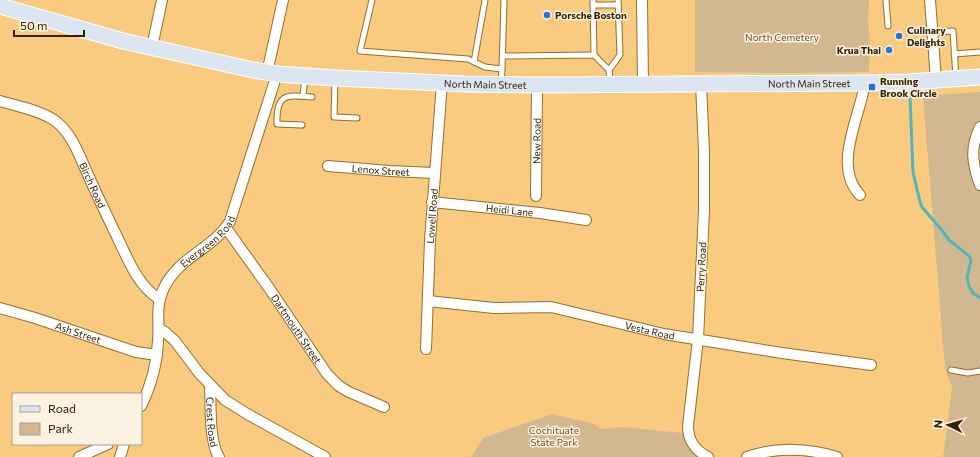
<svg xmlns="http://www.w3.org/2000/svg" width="980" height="457" font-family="Commissioner,sans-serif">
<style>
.green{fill:#d2b890}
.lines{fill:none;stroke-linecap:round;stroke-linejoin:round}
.stream{stroke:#52b6b9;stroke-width:3}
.service-casing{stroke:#996f22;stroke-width:7}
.minor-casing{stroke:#996f22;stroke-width:12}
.primary-casing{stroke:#fff;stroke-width:17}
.service{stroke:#fff;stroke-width:5}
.minor{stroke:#fff;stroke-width:10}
.primary{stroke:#dce5f2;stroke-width:15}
.poi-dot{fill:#2773de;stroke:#fcf2e4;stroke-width:1.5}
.labels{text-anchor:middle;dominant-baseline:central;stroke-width:3;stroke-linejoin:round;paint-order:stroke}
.poi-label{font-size:10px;font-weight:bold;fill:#322001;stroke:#fcf2e4;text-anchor:start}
.park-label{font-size:10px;fill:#6e5223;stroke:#fcf2e4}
.street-label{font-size:10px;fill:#322001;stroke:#fcf2e4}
</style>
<rect width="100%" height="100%" fill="#f9cb81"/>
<!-- green -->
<g class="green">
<polygon points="695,0 869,0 868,20 870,41 869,72 790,73 695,72"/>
<polygon points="980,92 980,457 943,457 952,387 945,369 923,96"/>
<polygon points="552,414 594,424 601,429 623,427 683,433 686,441 700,457 471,457 483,438"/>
</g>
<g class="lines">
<!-- stream -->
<polyline class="stream" points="910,97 913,172 920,202 922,207 933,220 941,229 949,240 969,256 971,261 967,277 969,286 973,293 980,298"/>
<!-- service casing -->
<g class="service-casing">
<g id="service">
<polyline points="372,0 360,51 468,59 485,67 502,69 501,83"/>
<polyline points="593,0 594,55"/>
<polyline points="886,0 888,26"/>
<polyline points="593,5 618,5"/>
<polyline points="933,32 953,31 956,78"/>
<polyline points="954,54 980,52"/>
<polyline points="503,56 594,55 609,70 610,82"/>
<polyline points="474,62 485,0"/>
<polyline points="502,69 504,0"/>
<polyline points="609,70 620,55 618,0"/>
<polyline points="335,79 334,117 357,118"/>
<polyline points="303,96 305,77"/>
<path d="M302,125L277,124C276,93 286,95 312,97"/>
<polyline points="951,370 968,373 980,371"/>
</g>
</g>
<!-- minor casing -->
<g class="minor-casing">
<g id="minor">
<polyline points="642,0 643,84"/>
<polyline points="930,0 936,80"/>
<polyline points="152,47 162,0"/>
<polyline points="267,73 283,0"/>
<path d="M701,84L704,151V210L698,339L688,426C688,441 695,450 708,457"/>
<path id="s1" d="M0,101C17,106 39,110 54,120C70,131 78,152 85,168C96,193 108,218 120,243C130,264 139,286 159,299"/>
<path d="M980,127C970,148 972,163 980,185"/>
<path id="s2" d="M328,166L390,171L434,173"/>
<path d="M860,195C832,166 860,117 865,83"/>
<path id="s3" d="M536,196L537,85"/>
<path id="s4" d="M432,202L540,213L586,220"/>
<path id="s5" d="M226,228L269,288L327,374L339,386L349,392L384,407"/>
<path id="s6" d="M428,301L494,308L551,307L664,334L782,353L871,365"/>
<path id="s7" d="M0,308L35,318L136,352L157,355"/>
<polyline points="159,329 165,332 175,341 199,373 225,400 249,415 325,457"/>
<path id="s8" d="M426,349L430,240L442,83"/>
<path id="s9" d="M210,386C211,404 209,442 219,457"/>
<path id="s10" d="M141,406C151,386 157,364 158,341C160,324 155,307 163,290C178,256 214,249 230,221L277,74"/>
<polyline points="79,457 108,444"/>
<polyline points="120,457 124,444"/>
<path d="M747,457C774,447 810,448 837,457"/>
</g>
</g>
<!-- primary casing -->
<g class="primary-casing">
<g id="primary">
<path id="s11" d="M0,6L123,41L253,70L277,74L335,78L464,84L537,85L865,83L909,82L980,77"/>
</g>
</g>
<!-- service -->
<use href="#service" class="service"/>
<!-- minor -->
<use href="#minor" class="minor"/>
<!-- primary -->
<use href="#primary" class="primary"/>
</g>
<!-- markers -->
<g class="poi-dot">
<circle cx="547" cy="15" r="4"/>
<circle cx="899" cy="36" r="4"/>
<circle cx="889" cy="50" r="4"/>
<rect x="868" y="83" width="8" height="8" rx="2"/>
</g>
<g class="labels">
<!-- poi labels -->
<g class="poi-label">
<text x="555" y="15">Porsche Boston</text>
<text x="907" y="30">Culinary<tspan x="907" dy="12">Delights</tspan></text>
<text x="881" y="50" text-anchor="end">Krua Thai</text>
<text x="880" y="81">Running<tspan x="880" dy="12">Brook Circle</tspan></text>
</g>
<!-- park labels -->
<g class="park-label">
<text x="782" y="37">North Cemetery</text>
<text x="554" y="430">Cochituate<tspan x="554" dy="12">State Park</tspan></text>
</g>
<!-- street labels -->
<g class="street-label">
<text stroke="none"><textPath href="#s11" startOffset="818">North Main Street</textPath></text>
<text stroke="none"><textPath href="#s11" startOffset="494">North Main Street</textPath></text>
<text stroke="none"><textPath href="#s3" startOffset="55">New Road</textPath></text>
<text stroke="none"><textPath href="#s2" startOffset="53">Lenox Street</textPath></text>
<text stroke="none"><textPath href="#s1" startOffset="134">Birch Road</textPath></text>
<text stroke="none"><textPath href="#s4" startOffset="78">Heidi Lane</textPath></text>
<text stroke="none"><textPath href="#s8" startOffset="133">Lowell Road</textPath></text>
<text stroke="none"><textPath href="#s10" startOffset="186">Evergreen Road</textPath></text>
<text transform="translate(701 267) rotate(-87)">Perry Road</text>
<text stroke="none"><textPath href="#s5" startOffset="123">Dartmouth Street</textPath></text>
<text stroke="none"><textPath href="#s6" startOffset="225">Vesta Road</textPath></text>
<text stroke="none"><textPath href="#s7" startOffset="82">Ash Street</textPath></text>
<text stroke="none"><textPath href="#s9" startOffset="36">Crest Road</textPath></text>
</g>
</g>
<!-- legend -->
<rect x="12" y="393" width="130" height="52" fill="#fcf2e4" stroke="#ab9e89"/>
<rect x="20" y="406" width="20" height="6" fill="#dce5f2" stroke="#ab9e89"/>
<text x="48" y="413" font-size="12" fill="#322001">Road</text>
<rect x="20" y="423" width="20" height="12" fill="#d2b890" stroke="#ab9e89"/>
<text x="48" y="433" font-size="12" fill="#322001">Park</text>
<!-- north arrow -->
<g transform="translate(948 425) rotate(275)" stroke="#fcf2e4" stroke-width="3" paint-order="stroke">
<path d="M0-3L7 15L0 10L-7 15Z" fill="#322001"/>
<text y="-6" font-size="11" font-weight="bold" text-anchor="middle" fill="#322001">N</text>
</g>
<!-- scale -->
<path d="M14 30v6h70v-6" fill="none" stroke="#322001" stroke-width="2"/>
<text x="20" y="30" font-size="12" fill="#322001" stroke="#fcf2e4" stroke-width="3" paint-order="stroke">50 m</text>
</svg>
